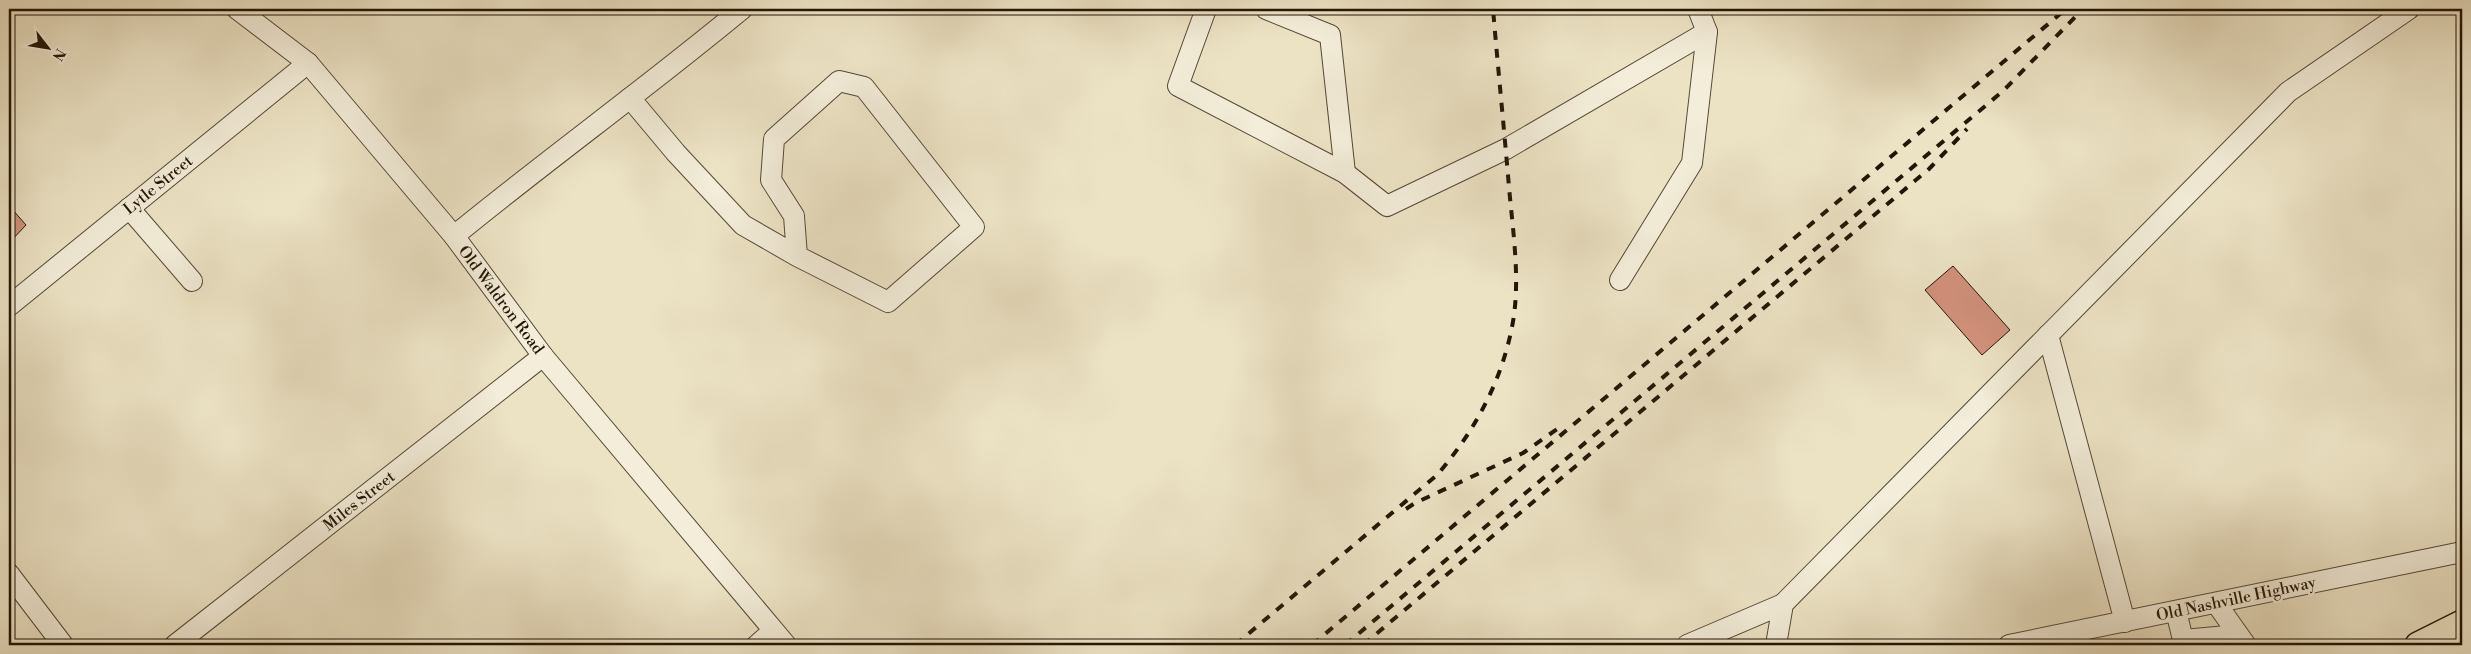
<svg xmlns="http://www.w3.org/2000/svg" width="2471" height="654" font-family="'Libre Bodoni',serif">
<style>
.building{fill:#d4927e;stroke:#231506}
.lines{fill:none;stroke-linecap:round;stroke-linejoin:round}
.minor-casing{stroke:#554836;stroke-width:22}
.major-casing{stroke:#231506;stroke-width:28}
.minor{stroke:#f3edd9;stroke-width:20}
.major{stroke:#ece3c5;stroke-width:25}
.rail{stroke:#231506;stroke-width:4;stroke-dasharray:9 9;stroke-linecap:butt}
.labels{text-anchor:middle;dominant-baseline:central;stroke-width:5;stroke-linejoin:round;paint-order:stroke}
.street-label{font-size:16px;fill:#231506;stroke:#f3edd9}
</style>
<rect width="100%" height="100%" fill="#ece3c5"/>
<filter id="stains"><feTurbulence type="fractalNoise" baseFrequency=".004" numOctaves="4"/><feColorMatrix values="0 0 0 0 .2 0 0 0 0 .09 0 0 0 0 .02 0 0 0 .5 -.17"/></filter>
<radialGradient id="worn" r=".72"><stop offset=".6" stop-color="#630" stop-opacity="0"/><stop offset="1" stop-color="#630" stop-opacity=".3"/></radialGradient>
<!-- building -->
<g class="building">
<polygon points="12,209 26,225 9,243 9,211"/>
<polygon points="1953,266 2010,330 1982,355 1925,290"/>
</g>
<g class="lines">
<!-- minor casing -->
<g class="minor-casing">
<g id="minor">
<polyline points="237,9 308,63 454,236"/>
<path d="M742,9C648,87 548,159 454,236L543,356L786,645"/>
<polyline points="1206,9 1178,86 1345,173 1387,206 1506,149 1707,32"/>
<polyline points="1266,9 1330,35 1345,173"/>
<polyline points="630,98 676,153 743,225 797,256 888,302 974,227 864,87 839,81 774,139 771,180 794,216 797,256"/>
<polyline points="129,208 192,281"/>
<polyline points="1620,280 1692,163 1707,32 1698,9"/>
<polyline points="9,306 308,63"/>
<polyline points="2048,335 2125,622"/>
<polyline points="9,574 63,645"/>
<polyline points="2216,603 2245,644"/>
<polyline points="2176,611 2183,640 2238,635"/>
<polyline points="175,645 543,356"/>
<polyline points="757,645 773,631"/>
<polyline points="1687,645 1783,604"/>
<polyline points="1776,645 1783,604 2288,92 2409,9"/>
<polyline points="2009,645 2462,552"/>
</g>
</g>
<!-- major casing -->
<g class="major-casing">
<polyline id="major" points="2418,645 2462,623"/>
</g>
<!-- minor -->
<use href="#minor" class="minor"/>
<!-- major -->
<use href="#major" class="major"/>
<!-- rail -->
<g class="rail">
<polyline points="1406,509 1415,503 1523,453 1560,427"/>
<path d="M1235,645L1437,475C1474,432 1501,383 1512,327C1521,282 1513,233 1509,187C1504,128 1498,68 1493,9"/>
<polyline points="1312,645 2066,9"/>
<polyline points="1345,645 2003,91 2081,11"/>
<polyline points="1363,645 1929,169 1967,129"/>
</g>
</g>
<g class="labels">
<!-- street labels -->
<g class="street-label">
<text transform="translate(158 185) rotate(-39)">Lytle Street</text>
<text transform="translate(501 300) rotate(53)">Old Waldron Road</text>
<text transform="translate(359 501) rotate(-38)">Miles Street</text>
<text transform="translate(2236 599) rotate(-12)">Old Nashville Highway</text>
</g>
</g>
<!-- margin -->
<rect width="2471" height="654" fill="none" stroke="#ece3c5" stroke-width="30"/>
<rect x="10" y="10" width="2451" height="634" fill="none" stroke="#231506" stroke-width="2.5"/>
<rect x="15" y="15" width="2441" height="624" fill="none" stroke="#231506"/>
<!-- north arrow -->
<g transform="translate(48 48) rotate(121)" stroke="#f3edd9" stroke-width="4" paint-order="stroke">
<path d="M0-4L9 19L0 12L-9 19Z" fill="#231506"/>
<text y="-8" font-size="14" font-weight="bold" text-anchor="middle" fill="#231506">N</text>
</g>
<rect width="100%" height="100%" filter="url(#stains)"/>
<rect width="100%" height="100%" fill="url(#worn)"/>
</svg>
